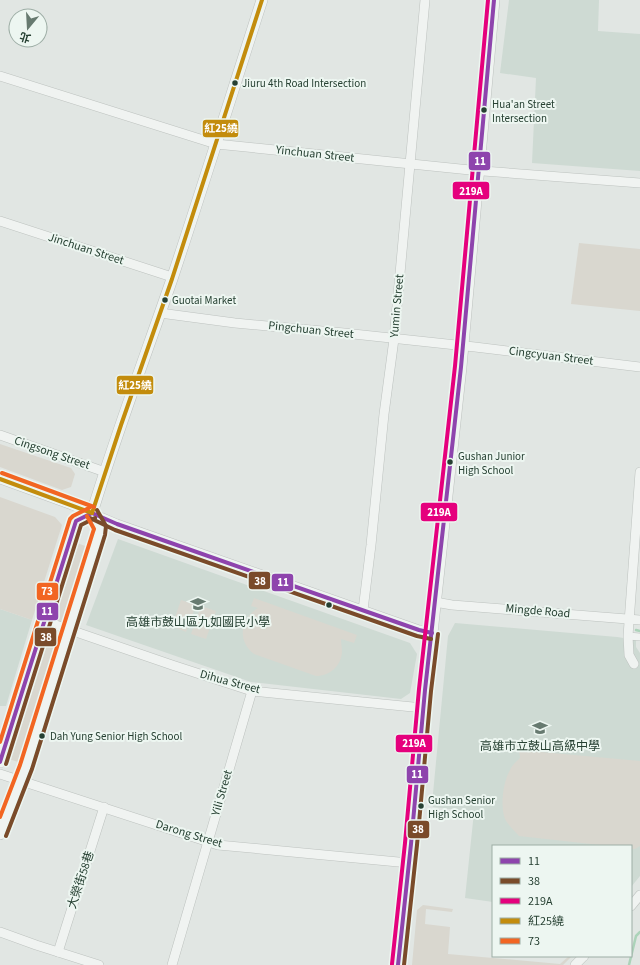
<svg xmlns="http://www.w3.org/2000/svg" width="640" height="965" font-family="'Source Sans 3','Noto Sans TC',sans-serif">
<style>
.built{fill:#cedad3}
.green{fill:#d9d7cf}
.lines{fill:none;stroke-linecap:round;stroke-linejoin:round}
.stream{stroke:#acd3b9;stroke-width:2.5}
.pedestrian-casing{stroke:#bdc2bf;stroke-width:8}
.minor-casing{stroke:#bdc2bf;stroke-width:10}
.tertiary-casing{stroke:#bdc2bf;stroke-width:12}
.pedestrian{stroke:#f0f3f1;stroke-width:7}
.minor{stroke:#f0f3f1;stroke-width:9}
.tertiary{stroke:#f0f3f1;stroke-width:11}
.bus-1-casing{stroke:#edf6f1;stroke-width:7}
.bus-2-casing{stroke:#edf6f1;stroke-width:7}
.bus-3-casing{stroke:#edf6f1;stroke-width:7}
.bus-4-casing{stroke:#edf6f1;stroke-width:7}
.bus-5-casing{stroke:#edf6f1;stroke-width:7}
.bus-1{stroke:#8e44ad;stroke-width:4}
.bus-2{stroke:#7a4b2a;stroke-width:4}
.bus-3{stroke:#e5007d;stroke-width:4}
.bus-4{stroke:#c38c0c;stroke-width:4}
.bus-5{stroke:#f26522;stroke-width:4}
.bus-dot{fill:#264032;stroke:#edf6f1;stroke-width:1.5}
.labels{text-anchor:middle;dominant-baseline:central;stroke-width:4;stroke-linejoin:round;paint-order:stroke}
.bus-label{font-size:11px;fill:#264032;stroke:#edf6f1;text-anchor:start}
.street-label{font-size:12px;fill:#264032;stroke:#edf6f1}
.poi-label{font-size:12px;fill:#264032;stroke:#edf6f1}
.line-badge{stroke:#edf6f1;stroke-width:1.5}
.badge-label{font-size:11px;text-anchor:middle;font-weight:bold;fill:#fff}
</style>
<rect width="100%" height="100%" fill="#e1e6e3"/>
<!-- built -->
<g class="built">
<polygon points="509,0 599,0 598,31 640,34 640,171 532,163 536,78 500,73"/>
<polygon points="118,539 410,643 417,654 410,693 401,699 251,682 86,625"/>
<polygon points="0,609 32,620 6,706 0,706"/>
<polygon points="455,623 617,637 636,640 636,647 640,653 640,876 631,887 631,846 493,846 493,902 465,898 474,812 433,807 432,804 448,636"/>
</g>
<!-- green -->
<g class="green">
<polygon points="579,243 640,249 640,311 571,304"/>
<polygon points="0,444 71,468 75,474 71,487 62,490 0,467"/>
<polygon points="0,497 55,517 62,525 32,620 0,609"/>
<polygon points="77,543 88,547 63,623 51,619"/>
<path d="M254,598L357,635L354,643L341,639C341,643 342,647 342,652C341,666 330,676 316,676L254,654C237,641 240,619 258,608L251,606Z"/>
<polygon points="181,600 196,605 186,632 172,626"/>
<polygon points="201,606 216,611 206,639 191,634"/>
<polygon points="46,634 58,638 18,762 6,758"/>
<path d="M519,750L640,761V846L635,849H631V846H609L519,836C515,831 508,825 505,819C500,806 503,782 510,770C512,765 516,762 520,758Z"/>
<polygon points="423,905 453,909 452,912 426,909 425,924 450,927 448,954 560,964 569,956 572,956 563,965 412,965 417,910"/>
</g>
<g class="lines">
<!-- stream -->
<g class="stream">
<polyline points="636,630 640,631"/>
<polyline points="629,965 636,936 640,932"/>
</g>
<!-- pedestrian casing -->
<g class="pedestrian-casing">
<polyline id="pedestrian" points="628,636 640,637"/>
</g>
<!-- minor casing -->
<g class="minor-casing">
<g id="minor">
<polyline points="0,76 216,144 470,170 640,183"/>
<polyline points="0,221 172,277"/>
<polyline points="160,313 235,323 344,333 475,347 640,367"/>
<polyline points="0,435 105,472"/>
<polyline points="0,479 72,505 117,524 419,630 432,633"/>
<polyline points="435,602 452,605 640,620"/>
<polyline points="363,610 371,545 384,414 394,339 425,0"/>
<polyline points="44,621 172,665 252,691 423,708"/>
<polyline points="634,664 629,655 628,636 640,472"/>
<polyline points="0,774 218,845 409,863"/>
<polyline points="631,906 640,895"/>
<polyline points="0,932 36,945 99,965"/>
<polyline points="58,952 104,807"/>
<polyline points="172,965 252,691"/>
<polyline points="575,965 584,956"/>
</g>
</g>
<!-- tertiary casing -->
<g class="tertiary-casing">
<g id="tertiary">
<path d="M0,762L76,521L92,513C116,434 145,357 172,279C203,186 232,93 262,0"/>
<polyline points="0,834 26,767 99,533 100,528 92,513"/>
<polyline points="398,965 411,844 425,690 432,633 461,367 494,0"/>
</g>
</g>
<!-- pedestrian -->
<use href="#pedestrian" class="pedestrian"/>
<!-- minor -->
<use href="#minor" class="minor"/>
<!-- tertiary -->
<use href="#tertiary" class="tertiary"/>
<!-- bus-1 casing -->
<g class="bus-1-casing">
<g id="bus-1">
<polyline points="0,762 76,521 92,513 117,524 419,630 432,633"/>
<polyline points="398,965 411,844 425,690 461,367 494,0"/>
</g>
</g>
<!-- bus-2 casing -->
<g class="bus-2-casing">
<g id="bus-2">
<polyline points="90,518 115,530 417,636 431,639"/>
<polyline points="6,764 81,525 95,518"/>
<polyline points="6,836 32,769 105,535 106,526 97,510"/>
<polyline points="404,965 417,845 431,691 438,634"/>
</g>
</g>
<!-- bus-3 casing -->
<g class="bus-3-casing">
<polyline id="bus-3" points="392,964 405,843 419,689 455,366 488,0"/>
</g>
<!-- bus-4 casing -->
<g class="bus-4-casing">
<g id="bus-4">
<polyline points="0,479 92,513"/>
<polyline points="92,513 121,425 172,279 262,0"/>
</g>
</g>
<!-- bus-5 casing -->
<g class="bus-5-casing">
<g id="bus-5">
<polyline points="2,473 94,507"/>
<polyline points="0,742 70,519 73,516 89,508"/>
<polyline points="0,817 20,765 93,532 94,529 87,516"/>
</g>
</g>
<!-- bus-1 -->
<use href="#bus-1" class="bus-1"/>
<!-- bus-2 -->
<use href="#bus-2" class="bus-2"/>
<!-- bus-3 -->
<use href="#bus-3" class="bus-3"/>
<!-- bus-4 -->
<use href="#bus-4" class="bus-4"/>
<!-- bus-5 -->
<use href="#bus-5" class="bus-5"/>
</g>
<!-- icons -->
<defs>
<g id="school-bare" transform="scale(1.2)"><path d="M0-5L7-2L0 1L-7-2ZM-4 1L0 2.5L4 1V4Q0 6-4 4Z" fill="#677a70" stroke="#edf6f1" stroke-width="2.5" paint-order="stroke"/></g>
</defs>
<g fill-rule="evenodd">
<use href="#school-bare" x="198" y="604"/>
<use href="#school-bare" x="540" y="728"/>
</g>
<!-- markers -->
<g class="bus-dot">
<circle cx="235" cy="83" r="3.5"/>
<circle cx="484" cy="110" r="3.5"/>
<circle cx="165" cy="300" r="3.5"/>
<circle cx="450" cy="462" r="3.5"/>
<circle cx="329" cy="605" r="3.5"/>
<circle cx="42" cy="736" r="3.5"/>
<circle cx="421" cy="806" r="3.5"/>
</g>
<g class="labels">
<!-- bus labels -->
<g class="bus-label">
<text x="242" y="83">Jiuru 4th Road Intersection</text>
<text x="492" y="104">Hua'an Street<tspan x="492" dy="14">Intersection</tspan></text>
<text x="172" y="300">Guotai Market</text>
<text x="458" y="456">Gushan Junior<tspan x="458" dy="14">High School</tspan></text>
<text x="50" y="736">Dah Yung Senior High School</text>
<text x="428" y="800">Gushan Senior<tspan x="428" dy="14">High School</tspan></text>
</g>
<!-- street labels -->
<g class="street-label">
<text transform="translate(315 154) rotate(6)">Yinchuan Street</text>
<text transform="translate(86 249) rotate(18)">Jinchuan Street</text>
<text transform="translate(397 306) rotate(-85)">Yumin Street</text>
<text transform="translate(311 330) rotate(6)">Pingchuan Street</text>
<text transform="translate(551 356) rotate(7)">Cingcyuan Street</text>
<text transform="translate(52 453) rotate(19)">Cingsong Street</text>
<text transform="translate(538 611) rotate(5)">Mingde Road</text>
<text transform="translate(230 682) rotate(15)">Dihua Street</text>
<text transform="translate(222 793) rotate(-74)">Yili Street</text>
<text transform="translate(189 834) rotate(17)">Darong Street</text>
<text transform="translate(81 880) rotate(-72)">大榮街58巷</text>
</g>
<!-- poi labels -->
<g class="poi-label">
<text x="198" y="622">高雄市鼓山區九如國民小學</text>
<text x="540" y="746">高雄市立鼓山高級中學</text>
</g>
</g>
<g class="line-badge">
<rect x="202" y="119" width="37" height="19" rx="4" fill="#c38c0c"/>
<rect x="468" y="151" width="23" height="20" rx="4" fill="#8e44ad"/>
<rect x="452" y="181" width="38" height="19" rx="4" fill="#e5007d"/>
<rect x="116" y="375" width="38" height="20" rx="4" fill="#c38c0c"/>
<rect x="420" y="502" width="38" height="20" rx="4" fill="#e5007d"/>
<rect x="248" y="571" width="23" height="19" rx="4" fill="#7a4b2a"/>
<rect x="271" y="573" width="23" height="19" rx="4" fill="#8e44ad"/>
<rect x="36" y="582" width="23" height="19" rx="4" fill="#f26522"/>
<rect x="36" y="602" width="23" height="19" rx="4" fill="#8e44ad"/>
<rect x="34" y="627" width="23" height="20" rx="4" fill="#7a4b2a"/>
<rect x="395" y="734" width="38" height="19" rx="4" fill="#e5007d"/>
<rect x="406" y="765" width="23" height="19" rx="4" fill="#8e44ad"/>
<rect x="407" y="820" width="23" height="19" rx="4" fill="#7a4b2a"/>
</g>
<g class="badge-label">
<text x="221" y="132">紅25繞</text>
<text x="480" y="165">11</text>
<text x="471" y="195">219A</text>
<text x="135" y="389">紅25繞</text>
<text x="439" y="516">219A</text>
<text x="260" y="585">38</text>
<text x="283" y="586">11</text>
<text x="47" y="595">73</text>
<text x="47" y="615">11</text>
<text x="46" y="641">38</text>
<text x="414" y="747">219A</text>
<text x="417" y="778">11</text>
<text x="418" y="833">38</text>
</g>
<!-- legend -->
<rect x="492" y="845" width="140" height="112" fill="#edf6f1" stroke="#9dada5"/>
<rect x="500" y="858" width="20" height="6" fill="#8e44ad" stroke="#9dada5"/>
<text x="528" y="865" font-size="12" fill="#264032">11</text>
<rect x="500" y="878" width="20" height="6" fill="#7a4b2a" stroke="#9dada5"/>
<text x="528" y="885" font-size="12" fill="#264032">38</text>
<rect x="500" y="898" width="20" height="6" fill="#e5007d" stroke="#9dada5"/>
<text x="528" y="905" font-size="12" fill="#264032">219A</text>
<rect x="500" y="918" width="20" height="6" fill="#c38c0c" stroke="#9dada5"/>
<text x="528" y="925" font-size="12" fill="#264032">紅25繞</text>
<rect x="500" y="938" width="20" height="6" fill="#f26522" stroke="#9dada5"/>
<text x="528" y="945" font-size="12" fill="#264032">73</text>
<!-- north arrow -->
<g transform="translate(28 28) rotate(198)"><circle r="19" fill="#edf6f1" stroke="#9dada5"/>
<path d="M0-3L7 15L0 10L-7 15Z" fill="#677a70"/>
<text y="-6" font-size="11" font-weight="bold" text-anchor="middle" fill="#264032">北</text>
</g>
</svg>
